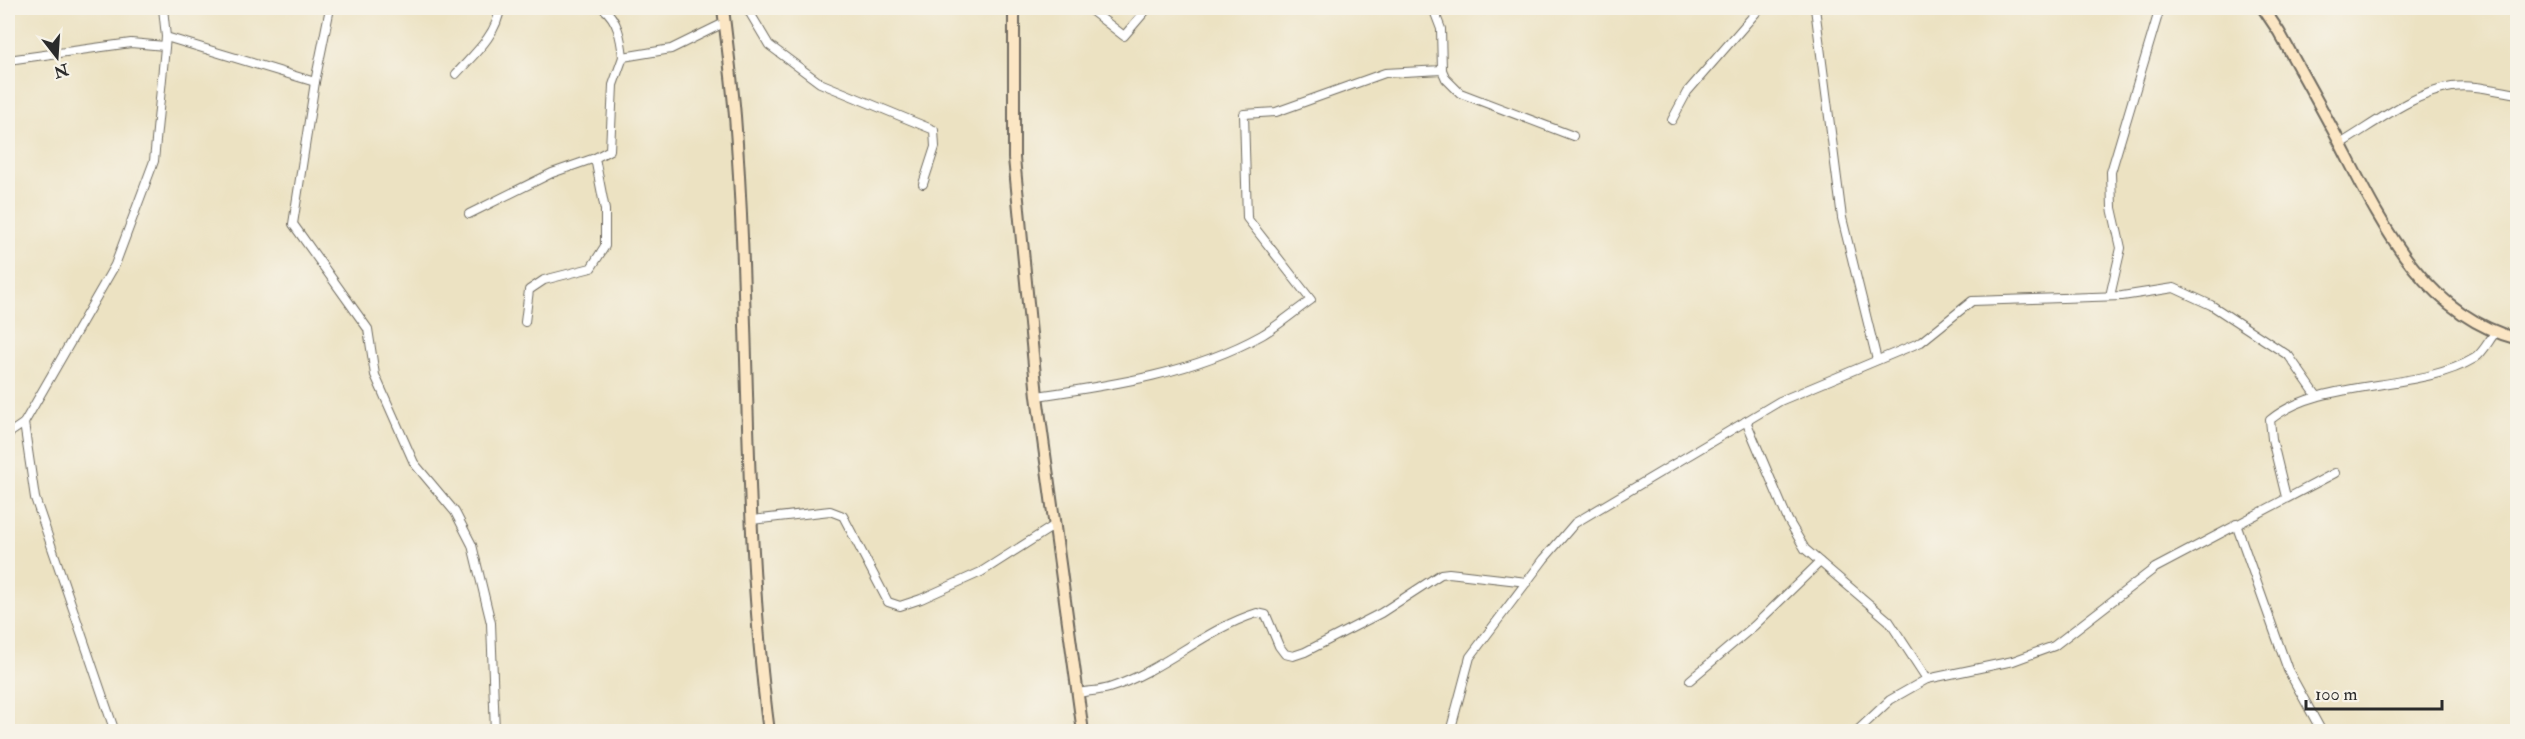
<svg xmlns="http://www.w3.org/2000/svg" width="2525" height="739" font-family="'IM FELL Double Pica',serif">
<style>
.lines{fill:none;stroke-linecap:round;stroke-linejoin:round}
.street-casing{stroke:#6f6b60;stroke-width:10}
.secondary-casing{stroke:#6f6b60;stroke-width:14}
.street{stroke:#fff;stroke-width:8}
.secondary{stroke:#fbe6c4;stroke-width:10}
</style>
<rect width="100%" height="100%" fill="#f7f3e8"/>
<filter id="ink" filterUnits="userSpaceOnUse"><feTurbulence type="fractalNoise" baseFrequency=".0167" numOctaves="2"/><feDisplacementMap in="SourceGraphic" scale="12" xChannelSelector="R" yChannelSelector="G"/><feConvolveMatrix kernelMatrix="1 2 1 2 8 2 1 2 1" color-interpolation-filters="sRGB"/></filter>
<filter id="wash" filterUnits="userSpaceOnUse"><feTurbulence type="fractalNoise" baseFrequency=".008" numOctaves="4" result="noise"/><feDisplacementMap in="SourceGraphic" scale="24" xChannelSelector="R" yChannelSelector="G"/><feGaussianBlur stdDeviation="1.35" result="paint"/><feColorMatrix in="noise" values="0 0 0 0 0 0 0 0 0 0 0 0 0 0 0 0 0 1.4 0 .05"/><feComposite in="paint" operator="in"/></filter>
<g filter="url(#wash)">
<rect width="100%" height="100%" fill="#ece2c2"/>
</g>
<g filter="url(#ink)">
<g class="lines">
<!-- street casing -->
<g class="street-casing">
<g id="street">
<polyline points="330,8 315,82 293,224 368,329 375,375 414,463 455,512 472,545 491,623 495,732"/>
<path d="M603,8C618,20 621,38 623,57"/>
<polyline points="747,8 769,45 820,83 934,130 935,147 923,184"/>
<polyline points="1088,8 1124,36 1148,8"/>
<polyline points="1815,8 1842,218 1877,360"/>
<polyline points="166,37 315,82"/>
<polyline points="8,60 131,43 165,46"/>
<polyline points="1442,70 1446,79 1460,93 1573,136"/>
<path d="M456,74C473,55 497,35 500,8"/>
<polyline points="1672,120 1687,92 1760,8"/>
<path d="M2340,144C2374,124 2413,93 2452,87C2474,84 2496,91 2518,94"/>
<polyline points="469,214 552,173 595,158"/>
<polyline points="2110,296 2121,248 2112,208 2111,172 2160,8"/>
<polyline points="525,322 529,290 544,280 591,268 605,246 605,210 595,158 610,150 613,85 623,57 671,49 724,23"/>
<path d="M1037,396C1114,385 1194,373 1262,335C1279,325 1295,311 1311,300L1247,218L1244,114L1276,112L1385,73L1442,70L1441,29L1433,8"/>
<polyline points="1746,421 1788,520 1805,549 1889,621 1927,679"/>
<polyline points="24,423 35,498 115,732"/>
<polyline points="8,434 24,423 115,265 154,161 166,37 163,8"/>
<path d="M2286,497L2272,439L2270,420C2322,377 2417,393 2475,358C2483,353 2489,340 2495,333"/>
<polyline points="752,520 830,511 843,516 888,602 900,606 921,599 981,572 1055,525"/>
<polyline points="2236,524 2288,670 2322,732"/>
<polyline points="1690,680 1754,626 1820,562"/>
<path d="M1077,693C1088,691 1099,691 1109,688C1163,671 1203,630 1257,613L1266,615L1279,646L1285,654L1293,656L1305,652L1381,613L1441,574L1449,573L1527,582"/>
<polyline points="1450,732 1470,657 1544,559 1575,523 1780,401 1921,342 1972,301 2122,296 2174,288 2211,305 2289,356 2317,396"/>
<polyline points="1856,732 1890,700 1927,679 2013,661 2054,646 2155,568 2335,473"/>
</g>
</g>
<!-- secondary casing -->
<g class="secondary-casing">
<g id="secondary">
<path d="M723,8C727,44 732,80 735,116C751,321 742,527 769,732"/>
<polyline points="1014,8 1014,158 1037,396 1083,732"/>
<path d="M2263,8L2279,32C2300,70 2321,107 2341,145C2381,223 2424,315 2518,339"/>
</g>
</g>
<!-- street -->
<use href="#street" class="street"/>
<!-- secondary -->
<use href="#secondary" class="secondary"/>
</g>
</g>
<!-- margin -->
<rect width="2525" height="739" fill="none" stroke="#f7f3e8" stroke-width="30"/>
<!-- north arrow -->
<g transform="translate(57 57) rotate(163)" stroke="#f7f3e8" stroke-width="4.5" paint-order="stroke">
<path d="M0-4.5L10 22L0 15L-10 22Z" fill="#2b2b2b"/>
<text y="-9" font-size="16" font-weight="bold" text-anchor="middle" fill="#2b2b2b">N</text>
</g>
<!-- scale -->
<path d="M2306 700v9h136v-9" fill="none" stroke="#2b2b2b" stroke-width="3"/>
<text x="2315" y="700" font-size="18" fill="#2b2b2b" stroke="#f7f3e8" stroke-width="4.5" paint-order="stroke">100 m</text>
</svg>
